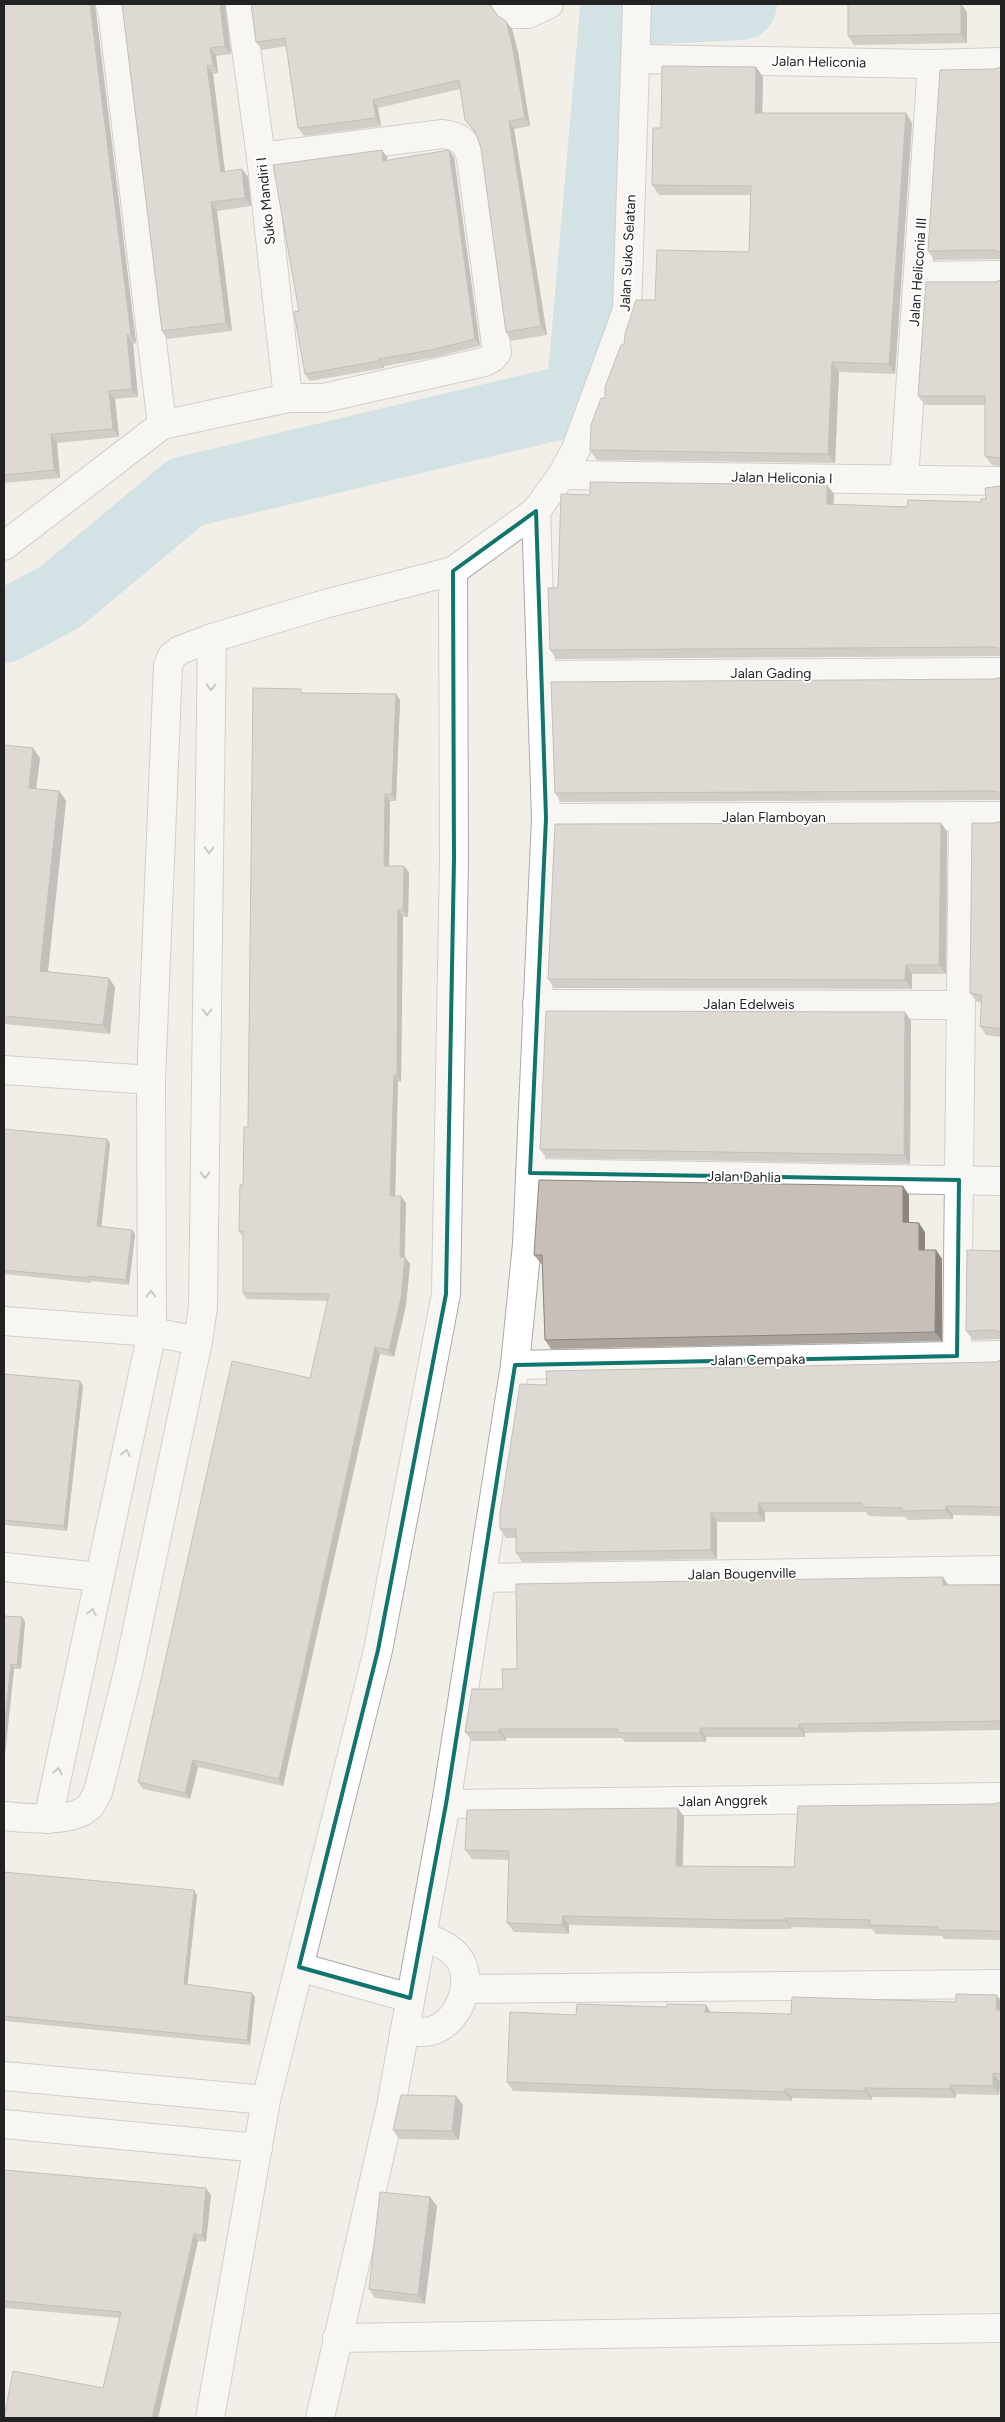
<svg xmlns="http://www.w3.org/2000/svg" width="1005" height="2422" font-family="Figtree,sans-serif">
<style>
.lines{fill:none;stroke-linecap:round;stroke-linejoin:round}
.river{stroke:#aad3df;stroke-width:72}
.minor-casing{stroke:#a9a9a9;stroke-width:30}
.minor{stroke:#fff;stroke-width:28}
.wall{fill:#aba49e}
.shaded-wall{fill:#8b8681}
.building{fill:#c7bfb8;stroke:#8b8681}
.oneway{stroke:#9c9c9c}
.marked{fill:none;stroke:#0f766e;stroke-width:4;stroke-linejoin:round}
.labels{text-anchor:middle;dominant-baseline:central;stroke-width:4;stroke-linejoin:round;paint-order:stroke}
.street-label{font-size:14px;fill:#222;stroke:#fff}
</style>
<rect width="100%" height="100%" fill="#f2efe9"/>
<g class="lines">
<!-- river -->
<polyline class="river" points="4,627 60,597 186,492 582,398 616,10 741,4"/>
<!-- minor casing -->
<g class="minor-casing">
<g id="minor">
<polyline points="110,4 113,17 162,425"/>
<polyline points="240,4 261,157 288,398"/>
<polyline points="506,4 515,14 528,14 549,4"/>
<polyline points="637,59 932,64 1001,62"/>
<polyline points="918,276 1001,275"/>
<polyline points="562,475 1001,481"/>
<polyline points="904,480 932,64"/>
<path d="M4,546L162,425L288,398H324L484,362L492,358L497,352L471,158C466,141 461,137 443,134L261,157"/>
<polyline points="541,675 1001,672"/>
<polyline points="546,818 1001,816"/>
<polyline points="537,1004 960,1005"/>
<polyline points="4,1070 151,1080"/>
<polyline points="530,1173 1001,1181"/>
<polyline points="4,1321 152,1332 198,1341"/>
<polyline points="957,1356 963,816"/>
<polyline points="515,1365 1001,1355"/>
<polyline points="4,1567 99,1577"/>
<polyline points="483,1578 1001,1570"/>
<polyline points="446,1804 1001,1797"/>
<path d="M4,1816C26,1818 73,1824 90,1806C93,1802 95,1797 98,1792L128,1672L198,1341L203,1307L212,638"/>
<polyline points="48,1819 152,1332 151,1080 168,665 172,656 180,650 212,638 325,604 453,571 536,511 562,475 576,449 627,310 637,4"/>
<polyline points="299,1967 410,1998"/>
<polyline points="465,1989 1001,1984"/>
<path d="M404,2032C412,2031 423,2033 431,2031C457,2024 472,1988 462,1964C454,1947 437,1942 422,1936"/>
<polyline points="4,2076 266,2100"/>
<polyline points="4,2124 258,2148"/>
<polyline points="337,2338 1001,2328"/>
<polyline points="210,2418 266,2100 378,1650 446,1294 454,859 453,571"/>
<polyline points="320,2418 391,2106 446,1804 515,1365 527,1244 546,818 536,511"/>
</g>
</g>
<!-- minor -->
<use href="#minor" class="minor"/>
</g>
<!-- wall -->
<g class="wall">
<polygon points="4,4 95,4 136,343 133,344 138,397 115,399 119,437 57,443 60,478 4,483"/>
<polygon points="122,4 225,4 231,54 216,56 218,73 213,74 225,172 242,169 248,177 251,206 217,211 232,331 167,339 162,331"/>
<polygon points="848,4 961,4 967,12 967,43 854,45 848,36"/>
<polygon points="491,7 498,16 512,29 518,52 530,126 514,129 547,335 511,341 506,332 481,148 475,133 465,120 460,89 378,108 381,126 304,136 298,128 287,46 262,50 256,42"/>
<polygon points="756,67 763,77 762,113 912,123 895,374 839,372 835,463 597,460 590,450 605,398 624,345 655,300 749,252 751,195 659,195 652,185 661,128"/>
<polygon points="1001,67 1001,259 934,260 928,251 995,69"/>
<polygon points="449,150 454,157 480,346 436,357 384,366 384,368 310,381 305,374 299,311 387,157 387,160"/>
<polygon points="1001,280 1001,466 992,465 985,456 985,405 925,405 918,396 995,282"/>
<polygon points="827,485 834,494 833,505 907,507 981,502 1001,486 1001,656 556,659 550,650 558,588 590,495"/>
<polygon points="1001,677 1001,800 561,802 555,793"/>
<polygon points="303,693 396,694 400,700 396,801 390,801 389,866 409,872 408,917 403,917 401,1082 398,1081 395,1196 406,1203 405,1257 410,1264 406,1305 394,1357 380,1354 283,1786 198,1767 190,1799 143,1789 138,1782 310,1378 328,1301 247,1299 243,1293 243,1237 239,1231 248,1127"/>
<polygon points="4,745 40,758 36,789 59,791 66,801 48,971 115,987 110,1034 4,1024"/>
<polygon points="1001,821 1001,1037 986,1035 980,1026 982,1003 977,1002 970,993 995,823"/>
<polygon points="941,823 947,832 946,974 912,974 912,989 554,988 548,979"/>
<polygon points="905,1012 911,1021 910,1164 546,1158 540,1149"/>
<polygon points="4,1129 107,1139 110,1144 101,1227 132,1230 135,1234 129,1285 91,1281 91,1283 4,1274"/>
<polygon points="909,1195 909,1222 925,1232 925,1250 936,1250 942,1259 942,1341 551,1349 545,1340 542,1264 541,1264 534,1255"/>
<polygon points="1001,1251 1001,1339 973,1340 966,1331"/>
<polygon points="1001,1360 1001,1516 953,1515 953,1519 908,1520 906,1517 869,1516 866,1512 765,1512 765,1522 717,1522 717,1559 522,1562 516,1553 516,1538 506,1538 500,1529 547,1385 996,1362"/>
<polygon points="4,1374 80,1381 83,1386 67,1531 4,1525"/>
<polygon points="948,1585 1001,1585 1001,1730 805,1733 805,1737 706,1737 706,1742 625,1742 622,1738 506,1738 506,1741 472,1741 465,1732 503,1689 517,1669"/>
<polygon points="4,1616 22,1617 25,1622 21,1669 14,1669 4,1763"/>
<polygon points="1001,1802 1001,1940 944,1939 942,1936 876,1934 872,1929 791,1927 791,1929 747,1929 569,1925 569,1934 514,1932 507,1923 509,1860 472,1859 465,1850 684,1817 683,1866 794,1867"/>
<polygon points="4,1872 197,1895 187,1985 252,1993 255,1997 250,2045 4,2021"/>
<polygon points="956,2002 1001,2002 1001,2082 1000,2082 999,2095 956,2094 956,2098 872,2097 872,2100 792,2098 792,2101 513,2091 507,2082 576,2015 710,2012 791,2014"/>
<polygon points="463,2105 459,2140 399,2139 393,2130"/>
<polygon points="4,2170 211,2195 206,2242 198,2241 158,2418 103,2388 120,2318 4,2308"/>
<polygon points="430,2197 437,2206 425,2304 375,2298 369,2289"/>
</g>
<!-- shaded-wall -->
<g class="shaded-wall">
<polygon points="90,4 95,4 136,343 131,335"/>
<polygon points="220,4 225,4 231,54 225,46"/>
<polygon points="961,4 967,12 967,43 961,34"/>
<polygon points="506,21 512,29 518,52 530,126 525,118"/>
<polygon points="210,48 216,56 218,73 213,65"/>
<polygon points="207,66 213,74 226,181 221,172"/>
<polygon points="756,67 763,77 762,123 755,113"/>
<polygon points="373,100 378,108 381,126 376,118"/>
<polygon points="906,113 912,123 895,374 889,364"/>
<polygon points="509,121 514,129 547,335 541,326"/>
<polygon points="382,150 387,157 388,168 383,161"/>
<polygon points="449,150 454,157 480,346 475,339"/>
<polygon points="242,169 248,177 251,206 245,198"/>
<polygon points="211,202 217,211 232,331 226,323"/>
<polygon points="127,335 133,344 138,397 132,389"/>
<polygon points="379,359 384,366 384,368 379,361"/>
<polygon points="832,362 839,372 835,463 828,454"/>
<polygon points="109,391 115,399 119,437 113,429"/>
<polygon points="51,434 57,443 60,478 54,470"/>
<polygon points="827,485 834,494 833,513 827,504"/>
<polygon points="396,694 400,700 396,801 392,794"/>
<polygon points="33,748 40,758 35,797 29,788"/>
<polygon points="59,791 66,801 47,980 40,971"/>
<polygon points="385,794 390,801 389,872 384,866"/>
<polygon points="941,823 947,832 946,974 939,965"/>
<polygon points="404,866 409,872 408,917 403,910"/>
<polygon points="398,910 403,917 401,1082 397,1075"/>
<polygon points="906,965 912,974 912,989 905,980"/>
<polygon points="109,978 115,987 110,1034 103,1025"/>
<polygon points="905,1012 911,1021 910,1164 904,1155"/>
<polygon points="394,1075 398,1081 395,1202 390,1196"/>
<polygon points="107,1139 110,1144 101,1231 97,1226"/>
<polygon points="903,1186 909,1195 909,1231 903,1222"/>
<polygon points="401,1196 406,1203 404,1263 400,1257"/>
<polygon points="919,1223 925,1232 925,1259 919,1250"/>
<polygon points="132,1230 135,1234 129,1285 126,1280"/>
<polygon points="936,1250 942,1259 942,1341 935,1332"/>
<polygon points="405,1257 410,1264 406,1305 394,1357 389,1350"/>
<polygon points="375,1347 380,1354 283,1786 279,1779"/>
<polygon points="80,1381 83,1386 67,1531 64,1526"/>
<polygon points="759,1503 765,1512 765,1522 758,1513"/>
<polygon points="946,1506 953,1515 953,1519 946,1510"/>
<polygon points="711,1513 717,1522 717,1559 711,1550"/>
<polygon points="943,1577 949,1586 943,1585"/>
<polygon points="22,1617 25,1622 21,1669 17,1665"/>
<polygon points="11,1664 14,1669 4,1763 4,1728"/>
<polygon points="799,1724 805,1733 805,1737 799,1728"/>
<polygon points="700,1728 706,1737 706,1742 700,1733"/>
<polygon points="499,1729 506,1738 506,1741 499,1732"/>
<polygon points="193,1760 198,1767 190,1799 185,1793"/>
<polygon points="678,1808 684,1817 682,1875 676,1866"/>
<polygon points="194,1890 197,1895 187,1989 184,1984"/>
<polygon points="563,1916 569,1925 569,1934 562,1925"/>
<polygon points="785,1918 791,1927 791,1929 785,1920"/>
<polygon points="252,1993 255,1997 250,2045 247,2040"/>
<polygon points="997,1995 1001,2002 1001,2017 996,2010"/>
<polygon points="706,2005 712,2014 705,2012"/>
<polygon points="993,2073 1000,2082 999,2095 993,2086"/>
<polygon points="950,2085 956,2094 956,2098 950,2089"/>
<polygon points="865,2088 872,2097 872,2100 865,2091"/>
<polygon points="785,2089 792,2098 792,2101 785,2092"/>
<polygon points="456,2096 463,2105 459,2140 452,2131"/>
<polygon points="206,2188 211,2195 206,2242 202,2235"/>
<polygon points="430,2197 437,2206 425,2304 418,2295"/>
<polygon points="194,2234 198,2241 158,2418 152,2418"/>
</g>
<!-- building -->
<g class="building">
<polygon points="4,4 90,4 131,335 127,335 132,389 109,391 113,429 51,434 54,470 4,475"/>
<polygon points="122,4 220,4 225,46 210,48 213,65 207,66 221,172 242,169 245,198 211,202 226,323 162,331"/>
<polygon points="251,4 489,4 498,16 506,21 512,44 525,118 509,121 541,326 506,332 481,148 475,131 465,120 459,80 373,100 376,118 298,128 285,38 256,42"/>
<polygon points="848,4 961,4 961,34 848,36"/>
<polygon points="662,66 756,67 755,113 906,113 889,364 832,362 828,454 590,450 591,425 601,398 605,398 605,387 621,345 624,345 625,334 636,300 655,300 657,250 749,252 751,186 652,185 653,128 661,128"/>
<polygon points="1001,67 1001,252 995,250 928,251 940,70 995,69"/>
<polygon points="382,150 383,161 449,150 475,339 431,350 379,359 379,361 305,374 294,312 299,311 273,165"/>
<polygon points="1001,280 1001,458 985,456 985,396 918,396 926,282 995,282"/>
<polygon points="590,482 827,485 827,504 907,507 908,500 981,502 981,499 986,499 985,488 1001,486 1001,649 995,647 550,650 548,588 558,588 561,494 590,495"/>
<polygon points="1001,677 1001,793 995,791 555,793 551,682 995,679"/>
<polygon points="253,688 301,689 301,693 396,694 392,794 385,794 384,866 404,866 403,910 398,910 397,1075 394,1075 390,1196 401,1196 400,1257 405,1257 401,1298 389,1350 375,1347 279,1779 193,1760 185,1793 138,1782 232,1361 310,1378 329,1294 243,1293 243,1231 239,1231 240,1185 243,1185 244,1127 248,1127"/>
<polygon points="4,745 33,748 29,788 59,791 40,971 109,978 103,1025 4,1016"/>
<polygon points="1001,821 1001,1029 980,1026 982,995 970,993 972,823 995,823"/>
<polygon points="941,823 939,965 906,965 905,980 548,979 555,824"/>
<polygon points="546,1011 905,1012 904,1155 540,1149"/>
<polygon points="4,1129 107,1139 97,1226 132,1230 126,1280 88,1276 88,1278 4,1270"/>
<polygon points="539,1180 903,1186 903,1222 919,1223 919,1250 936,1250 935,1332 545,1340 542,1255 534,1255"/>
<polygon points="967,1250 1001,1251 1001,1332 995,1330 966,1331"/>
<polygon points="1001,1360 1001,1507 946,1506 946,1510 902,1511 902,1508 862,1507 862,1503 759,1503 758,1513 711,1513 711,1550 516,1553 516,1529 500,1529 500,1513 520,1384 547,1385 546,1371 996,1362"/>
<polygon points="4,1374 80,1381 64,1526 4,1520"/>
<polygon points="943,1577 943,1585 1001,1585 1001,1721 799,1724 799,1728 700,1728 700,1733 618,1733 618,1729 499,1729 499,1732 465,1732 472,1689 503,1689 502,1669 517,1669 516,1584"/>
<polygon points="4,1616 22,1617 17,1665 11,1664 4,1728"/>
<polygon points="1001,1802 1001,1931 938,1930 938,1927 870,1925 870,1920 785,1918 785,1920 741,1920 563,1916 562,1925 507,1923 509,1851 465,1850 467,1810 678,1808 676,1866 794,1867 798,1806 995,1804"/>
<polygon points="4,1872 194,1890 184,1984 252,1993 247,2040 4,2016"/>
<polygon points="956,1994 997,1995 996,2010 1001,2010 1001,2074 993,2073 993,2086 950,2085 950,2089 865,2088 865,2091 785,2089 785,2092 507,2082 510,2012 576,2015 577,2004 667,2007 667,2004 706,2005 705,2012 791,2014 792,1997 956,2002"/>
<polygon points="401,2095 456,2096 452,2131 393,2130"/>
<polygon points="4,2170 206,2188 202,2235 194,2234 152,2418 4,2418 13,2371 103,2388 121,2312 4,2301"/>
<polygon points="380,2192 430,2197 418,2295 369,2289"/>
</g>
<!-- one-way arrows -->
<defs><path id="oneway-chevron" d="M-2-3.5L2.5 0L-2 3.5" fill="none" stroke-width="1.6" stroke-linecap="round" stroke-linejoin="round" transform="scale(1.25)"/></defs>
<g class="oneway">
<use href="#oneway-chevron" transform="translate(211 687) rotate(91)"/>
<use href="#oneway-chevron" transform="translate(209 850) rotate(91)"/>
<use href="#oneway-chevron" transform="translate(207 1012) rotate(91)"/>
<use href="#oneway-chevron" transform="translate(205 1175) rotate(91)"/>
<use href="#oneway-chevron" transform="translate(151 1294) rotate(-90)"/>
<use href="#oneway-chevron" transform="translate(126 1453) rotate(-78)"/>
<use href="#oneway-chevron" transform="translate(92 1612) rotate(-78)"/>
<use href="#oneway-chevron" transform="translate(58 1771) rotate(-78)"/>
</g>
<!-- marked area -->
<path d="M0 0H1005V2422H0ZM536,511L546,818L530,1173L959,1180L957,1356L515,1365L446,1804L410,1998L299,1967L378,1650L446,1294L454,859L453,571Z" fill="#f2efe9" fill-opacity=".55" fill-rule="evenodd"/>
<path class="marked" d="M536,511L546,818L530,1173L959,1180L957,1356L515,1365L446,1804L410,1998L299,1967L378,1650L446,1294L454,859L453,571Z"/>
<g class="labels">
<!-- street labels -->
<g class="street-label">
<text transform="translate(819 62) rotate(1)">Jalan Heliconia</text>
<text transform="translate(266 201) rotate(-96)">Suko Mandiri I</text>
<text transform="translate(628 253) rotate(-87)">Jalan Suko Selatan</text>
<text transform="translate(918 272) rotate(-86)">Jalan Heliconia III</text>
<text transform="translate(782 478) rotate(1)">Jalan Heliconia I</text>
<text x="771" y="673">Jalan Gading</text>
<text x="774" y="817">Jalan Flamboyan</text>
<text x="749" y="1004">Jalan Edelweis</text>
<text transform="translate(744 1177) rotate(1)">Jalan Dahlia</text>
<text transform="translate(758 1360) rotate(-1)">Jalan Cempaka</text>
<text transform="translate(742 1574) rotate(-1)">Jalan Bougenville</text>
<text transform="translate(723 1801) rotate(-1)">Jalan Anggrek</text>
</g>
</g>
<!-- border -->
<rect width="1005" height="2422" fill="none" stroke="#222222" stroke-width="10"/>
</svg>
